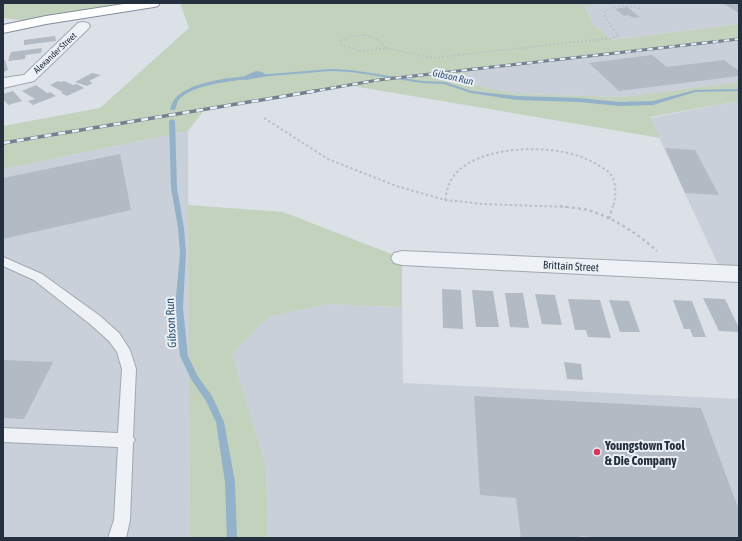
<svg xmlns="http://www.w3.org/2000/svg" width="742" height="541" font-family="'Asap Condensed',sans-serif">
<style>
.built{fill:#c9d0d9}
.green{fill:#c3d2bc}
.water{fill:#93b2ca}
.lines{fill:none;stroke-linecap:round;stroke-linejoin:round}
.stream{fill:#93b2ca;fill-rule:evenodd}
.building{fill:#b2bac4}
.lane-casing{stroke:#a0a8b1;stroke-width:2}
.street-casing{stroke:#a0a8b1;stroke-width:2}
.highway-casing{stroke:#828f9e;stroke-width:2}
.path-far2{stroke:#b9bfc5;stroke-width:1.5;stroke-dasharray:2 2;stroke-linecap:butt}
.path-far1{stroke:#b9bfc5;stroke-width:2;stroke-dasharray:2.5 2.5;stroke-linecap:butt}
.path{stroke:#b9bfc5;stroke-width:2.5;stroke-dasharray:3 3;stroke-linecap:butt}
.lane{fill:#eef1f5;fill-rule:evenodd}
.street{fill:#eef1f5;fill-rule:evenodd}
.highway{fill:#fff;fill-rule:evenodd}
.rail-far1-casing{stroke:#748191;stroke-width:3}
.rail-casing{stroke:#748191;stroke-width:3.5}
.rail-far1{stroke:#ebf0f5;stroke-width:2;stroke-dasharray:5.5;stroke-linecap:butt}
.rail{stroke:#ebf0f5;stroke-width:2.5;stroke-dasharray:7;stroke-linecap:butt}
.poi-dot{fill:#d73659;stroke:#ebf0f5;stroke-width:1.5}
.labels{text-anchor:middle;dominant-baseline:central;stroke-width:4;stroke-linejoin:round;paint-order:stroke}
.far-street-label{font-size:9px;fill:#24303e;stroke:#ebf0f5}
.far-water-label{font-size:10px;font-style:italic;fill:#2c5274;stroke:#ebf0f5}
.street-label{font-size:11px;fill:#24303e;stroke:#ebf0f5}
.water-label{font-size:12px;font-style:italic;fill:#2c5274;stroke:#ebf0f5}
.near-poi-label{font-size:13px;font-weight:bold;fill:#24303e;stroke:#ebf0f5;text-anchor:start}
</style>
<rect width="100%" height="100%" fill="#dbe1e7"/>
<!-- built -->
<g class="built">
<polygon points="599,3 739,3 739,24 612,40 593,24 585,5"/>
<polygon points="739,38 739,82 622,97 516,94 476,85 464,70"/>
<polygon points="739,101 739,274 722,273 650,118"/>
<polygon points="188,131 190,538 3,538 3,169"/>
<polygon points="328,304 402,307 403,383 739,399 739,538 268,538 266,466 232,354 268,317"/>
</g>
<!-- green -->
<g class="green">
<polygon points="3,3 154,3 36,22 3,18"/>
<polygon points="180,3 599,3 585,6 593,24 612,40 739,24 739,38 464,70 476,85 516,94 622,97 739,82 739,101 650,117 660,138 347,85 205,109 188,131 3,169 3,126 100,108 189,28"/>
<polygon points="188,205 283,212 402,258 402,307 328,304 268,317 232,354 266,466 268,538 190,538"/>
</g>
<!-- water -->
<polygon class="water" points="256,71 262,72 267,76 246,80 238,79"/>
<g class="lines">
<!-- stream -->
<g class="stream">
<polygon points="331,69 351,70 422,81 445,82 472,91 517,96 579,98 620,102 653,101 695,90 739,89 739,91 695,92 653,105 620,106 579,102 517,100 471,93 444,84 422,83 351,72 331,71 258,77 256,76 258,75"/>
<path d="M248,76H250V78C231,82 190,84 178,101C177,104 176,107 175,110H171L170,109C171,106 172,103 174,100C187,82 228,78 248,76Z"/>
<polygon points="172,119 175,121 177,188 184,228 186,253 183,308 188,356 197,375 212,396 224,422 235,482 237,538 227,538 225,482 216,422 206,401 191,379 180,356 175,308 180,253 178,228 171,188 169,121"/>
</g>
</g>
<!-- building -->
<g class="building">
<polygon points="722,3 739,3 739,13"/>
<polygon points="627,7 640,17 633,18 629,15 624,16 615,9"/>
<polygon points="55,36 56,41 24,45 24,40"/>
<polygon points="42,48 41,53 26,55 25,59 8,61 11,52"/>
<polygon points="652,55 667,67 724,60 739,71 739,76 619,91 589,63"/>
<polygon points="3,60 5,60 8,70 3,72"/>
<polygon points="92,73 101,75 89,81 93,83 87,86 75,82"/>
<polygon points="58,81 60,82 64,81 73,85 77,84 84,88 67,96 61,93 63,92 50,85"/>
<polygon points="36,85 47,93 50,92 56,96 33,105 28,101 35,99 22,91"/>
<polygon points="13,91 22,101 8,105 3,99 3,94"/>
<polygon points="665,148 695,150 719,195 685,193"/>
<polygon points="120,154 131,210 3,239 3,178"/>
<polygon points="442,289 461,290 463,329 443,328"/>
<polygon points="472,290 493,291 499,327 476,327"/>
<polygon points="505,293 523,293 529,328 510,327"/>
<polygon points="535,294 555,295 562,325 542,324"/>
<polygon points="703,298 725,299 739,328 739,332 719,331"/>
<polygon points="568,299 600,300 611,338 588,337 586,330 575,330"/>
<polygon points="609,300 629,301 640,332 620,332"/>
<polygon points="673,300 692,301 706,337 693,337 690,329 684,329"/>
<polygon points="3,360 53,362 24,419 3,418"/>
<polygon points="564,362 581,364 583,380 567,379"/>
<polygon points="474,396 701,408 739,510 739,538 606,538 580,536 580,538 521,538 516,498 480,495"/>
</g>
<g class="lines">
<!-- lane casing -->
<g class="lane-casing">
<polygon id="lane" points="3,257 42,274 100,316 119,333 130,350 136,369 133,437 135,440 133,443 130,520 126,538 108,538 114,520 118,447 3,442 3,428 118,433 122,369 117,352 109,341 90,324 34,280 3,266"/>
</g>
<!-- street casing -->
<g class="street-casing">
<g id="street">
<polygon points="83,22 88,23 90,26 88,29 34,81 3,88 3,78 24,75 78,23"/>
<polygon points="402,251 739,266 739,282 402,265 394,263 391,258 394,253"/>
</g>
</g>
<!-- highway casing -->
<g class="highway-casing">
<polygon id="highway" points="130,3 160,3 158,6 154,7 46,24 3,33 3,25 46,16"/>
</g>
<!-- path-far2 -->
<g class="path-far2">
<polygon points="365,35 377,39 387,48 361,51 342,45 340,41 352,36"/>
<path d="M387,48L433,58L612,38L618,35L605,17V11C617,5 628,5 641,9"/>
</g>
<!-- path-far1 -->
<g class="path-far1">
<polyline points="264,118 328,159 396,186 445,200 483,204 568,207"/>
<path d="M445,200C447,190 449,180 457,172C486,143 563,143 596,164C601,167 608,170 611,175C617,184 616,197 613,207"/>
</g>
<!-- path -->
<g class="path">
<path d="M560,206C571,208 584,208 594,212C617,220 639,235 657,251"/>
<polyline points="609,219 613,206"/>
</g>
<!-- lane -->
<use href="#lane" class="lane"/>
<!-- street -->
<use href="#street" class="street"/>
<!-- highway -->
<use href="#highway" class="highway"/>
<!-- rail-far1 casing -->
<g class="rail-far1-casing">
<polyline id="rail-far1" points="309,92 378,80 739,39"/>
</g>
<!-- rail casing -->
<g class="rail-casing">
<polyline id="rail" points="3,143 315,91"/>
</g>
<!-- rail-far1 -->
<use href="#rail-far1" class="rail-far1"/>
<!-- rail -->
<use href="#rail" class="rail"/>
</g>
<!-- markers -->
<circle class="poi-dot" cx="597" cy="452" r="4"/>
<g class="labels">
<!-- far-street labels -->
<g class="far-street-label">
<text transform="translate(55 53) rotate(-43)">Alexander Street</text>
</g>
<!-- far-water labels -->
<g class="far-water-label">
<text transform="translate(453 77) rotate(13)">Gibson Run</text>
</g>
<!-- street labels -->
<g class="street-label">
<text transform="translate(571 266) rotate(3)">Brittain Street</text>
</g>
<!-- water labels -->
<g class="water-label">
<text transform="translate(171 323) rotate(-93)">Gibson Run</text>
</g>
<!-- near-poi labels -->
<g class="near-poi-label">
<text x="605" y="445">Youngstown Tool<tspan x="605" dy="15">&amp; Die Company</tspan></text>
</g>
</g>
<!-- border -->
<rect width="742" height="541" fill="none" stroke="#24303e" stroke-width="8"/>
</svg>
